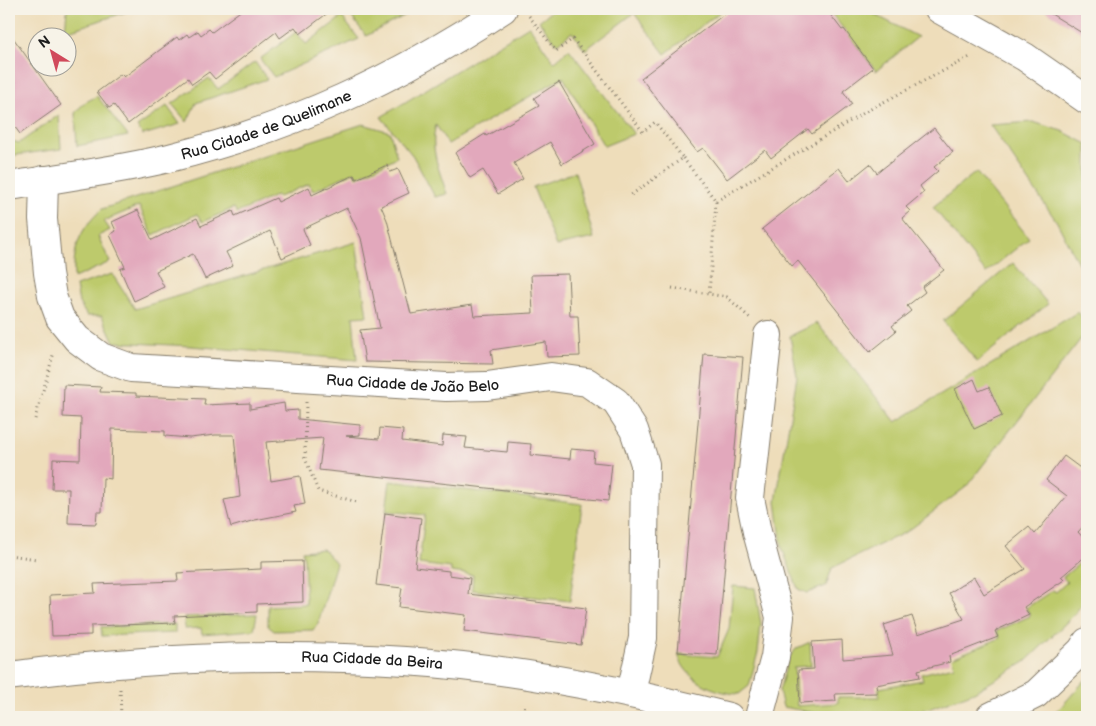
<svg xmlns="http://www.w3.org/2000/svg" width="1096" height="726" font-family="'Balsamiq Sans',sans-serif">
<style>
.green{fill:#bdca6c;stroke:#6c7344}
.building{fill:#e2a8bc}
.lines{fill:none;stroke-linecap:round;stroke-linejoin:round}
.minor-casing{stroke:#857c6b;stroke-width:30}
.path{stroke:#857c6b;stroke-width:3;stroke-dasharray:1 4;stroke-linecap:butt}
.minor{stroke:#fff;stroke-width:28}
.labels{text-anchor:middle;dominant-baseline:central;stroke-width:5;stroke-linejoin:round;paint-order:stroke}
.street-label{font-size:15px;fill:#1c1c1c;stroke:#f7f3e8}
</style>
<rect width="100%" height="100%" fill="#f7f3e8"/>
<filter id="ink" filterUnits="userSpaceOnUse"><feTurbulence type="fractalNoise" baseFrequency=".02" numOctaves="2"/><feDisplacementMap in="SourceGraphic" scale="10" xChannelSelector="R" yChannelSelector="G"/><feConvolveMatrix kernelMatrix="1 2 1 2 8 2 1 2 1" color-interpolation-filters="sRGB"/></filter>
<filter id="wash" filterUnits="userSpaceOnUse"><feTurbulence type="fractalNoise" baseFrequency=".0096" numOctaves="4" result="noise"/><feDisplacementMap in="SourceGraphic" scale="20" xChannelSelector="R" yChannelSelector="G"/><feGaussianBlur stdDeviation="1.12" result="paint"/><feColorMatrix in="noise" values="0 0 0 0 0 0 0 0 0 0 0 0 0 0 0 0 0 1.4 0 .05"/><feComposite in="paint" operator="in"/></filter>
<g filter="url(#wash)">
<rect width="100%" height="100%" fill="#eeddba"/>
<!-- green -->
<g class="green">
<polygon points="67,9 135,9 65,32"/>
<polygon points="352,9 417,9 366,36 348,12"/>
<polygon points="554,9 724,9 665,54 634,13 585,50 572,32 557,44 539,21"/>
<polygon points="828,9 864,9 918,37 876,71"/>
<polygon points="342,17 359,39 274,77 260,59 296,32 306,44"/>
<path d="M529,26L554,62L569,49L634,134L604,146L563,77L448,144L436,125C429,149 440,172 447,194L435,197L413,156L381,117Z"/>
<polygon points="255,62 267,79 196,103 187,122 172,104 209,78 218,89"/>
<polygon points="97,96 128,136 77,146 75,113 84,103"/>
<polygon points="167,106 180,124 143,135 137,127"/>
<polygon points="59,115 61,149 9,156 9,140 19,143"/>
<polygon points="1033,122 1062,131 1087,144 1087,298 1080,267 1057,222 990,125"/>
<path d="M363,124L390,132L397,157L357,177L354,172L313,191L309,184L279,197L277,195L237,213L234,208L202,222L197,214L153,235L139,206L104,221L110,230L98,236L110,262L74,278C73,247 79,230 102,209Z"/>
<polygon points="575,172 594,238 556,246 533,187"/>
<polygon points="976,172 1029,238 986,273 933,207"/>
<polygon points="356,242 367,316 353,317 357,360 191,346 114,342 102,316 87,316 79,303 76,286 112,274 135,309"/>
<polygon points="1013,263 1048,304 977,362 943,321"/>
<polygon points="1078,312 1087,324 1087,331 966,487 908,531 832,568 826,586 807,593 798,589 782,548 776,501 797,376 790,336 817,323 896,422"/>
<polygon points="390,481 582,504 570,601 472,590 473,575 451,572 451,568 419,564 425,515 386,511"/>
<polygon points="323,549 336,563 318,624 313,630 274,631 268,626 268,606 306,604 304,559 302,551"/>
<polygon points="1087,557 1087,598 1072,617 1025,662 974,692 931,708 881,716 831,716 783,707 779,691 789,657 797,648 810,642 811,666 794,667 797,706 838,703 838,697 879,697 879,688 923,680 921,674 954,666 952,658 1000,638 997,631 1030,616 1026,608 1053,590 1056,592 1067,582 1063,577"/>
<path d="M733,586L755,588L761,624L758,652L749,686L739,694C714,693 685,680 678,654L717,657L729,629Z"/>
<polygon points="257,614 254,630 202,634 201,628 185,629 184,617"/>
<polygon points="175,624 175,633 102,636 101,627"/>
<polygon points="1087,678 1087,708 1078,717 1047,717 1060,708"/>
</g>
<g id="blocks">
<!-- building -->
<g class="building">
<polygon points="243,9 333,9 300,34 295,27 280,38 276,32 215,79 209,72 192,84 188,78 128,124 114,105 109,108 97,92 121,74 124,77 177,37 179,40 187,34 189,37 198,31 201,35 209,29 212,32"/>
<polygon points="731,9 826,9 842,30 844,29 873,68 843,91 852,104 812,134 808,129 771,158 765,150 727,179 703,148 697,152 641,78"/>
<polygon points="1043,9 1087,9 1087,36"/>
<polygon points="9,32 61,105 20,134 9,119"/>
<polygon points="559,82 595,144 562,164 550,142 514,163 523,179 498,194 483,170 470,178 455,153 485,134 486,136 539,106 534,98"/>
<polygon points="934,128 953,152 934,167 938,171 920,186 924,192 906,207 910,211 902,218 944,270 922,287 925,292 907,306 911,311 892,326 896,331 870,352 798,261 792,266 762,229 839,168 849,181 870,164 877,173"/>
<polygon points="387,165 390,172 398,169 409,193 381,206 387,220 411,314 472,305 474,316 533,313 531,275 568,274 570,316 578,316 580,356 547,357 546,342 491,350 493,364 365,362 360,330 380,328 361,238 347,208 303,229 310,245 282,258 270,231 226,252 233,266 205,279 193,254 156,271 164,287 134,301 120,269 125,267 110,235 116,231 112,222 138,210 152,240 197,218 201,226 233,211 235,216 276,198 278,202 309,187 312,195 354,175 356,179"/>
<polygon points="704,354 743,357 717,655 678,652"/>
<polygon points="974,379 979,391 989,387 1002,416 974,429 955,389"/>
<polygon points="64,385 101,387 100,392 136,393 136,396 205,399 204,405 250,403 250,409 284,403 285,411 298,410 298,419 360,425 360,435 346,436 379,439 380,428 403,430 402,441 442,446 443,435 467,437 465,448 507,452 508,442 531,444 530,455 570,459 571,449 594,451 593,462 612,464 608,501 319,470 323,438 266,442 271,481 300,476 305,504 294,506 296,512 255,520 231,527 224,500 240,497 234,435 215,435 190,438 165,436 165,431 112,429 111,479 103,478 102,512 97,512 96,524 68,523 69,489 52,489 53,459 80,460 81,418 63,417"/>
<polygon points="1064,456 1087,473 1087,522 1078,532 1087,542 1087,555 1061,577 1064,580 1024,607 1029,615 995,631 998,637 949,656 950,662 918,670 920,677 876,685 877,693 835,694 836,701 800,703 798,670 814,669 812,642 842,640 843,659 893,655 884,625 912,616 918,634 964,619 949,593 974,577 984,594 1025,569 1006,546 1029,527 1035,534 1067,496 1046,480"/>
<polygon points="385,513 421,518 415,567 449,571 449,575 470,578 468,594 586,608 581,645 464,631 466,615 399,607 402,588 376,585"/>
<polygon points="302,561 303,602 257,604 257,612 174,616 175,623 91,626 91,635 52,636 50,595 95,593 94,584 178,581 177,573 261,569 261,562"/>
</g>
</g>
</g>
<g filter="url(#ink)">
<use href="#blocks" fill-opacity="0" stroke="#857c6b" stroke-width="1"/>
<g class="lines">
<!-- minor casing -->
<g class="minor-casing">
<g id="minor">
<polyline points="939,9 1025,57 1087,100"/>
<path id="s1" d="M44,180L43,219L48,273L52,296L60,318L77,339L101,357L131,368L446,387L487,386L551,377L587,382L616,402L634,430L645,464L643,638L631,693"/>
<path id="s2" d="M9,186C62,177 116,171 169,158C292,128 398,78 503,9"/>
<path id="s3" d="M9,676C141,658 272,652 405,661C515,668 623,690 729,717"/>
<polyline points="759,717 775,657 780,617 757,532 750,498 768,335"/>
<polyline points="990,717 1036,694 1082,650 1087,642"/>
</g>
</g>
<!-- path -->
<g class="path">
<polyline points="529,16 556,51 573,39 643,132 655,122 683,158 631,195"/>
<polyline points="683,158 716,201 709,294"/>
<polyline points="716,201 874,107 972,56"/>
<polyline points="672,288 727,297 750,318"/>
<polyline points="306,402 305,458 318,491 357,502"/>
<polyline points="35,419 54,352"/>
<polyline points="9,555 37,559"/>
<polyline points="120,689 121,717"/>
<polyline points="523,717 525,703"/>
</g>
<!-- minor -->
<use href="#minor" class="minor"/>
</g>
</g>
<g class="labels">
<!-- street labels -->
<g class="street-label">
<text stroke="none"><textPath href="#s2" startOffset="265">Rua Cidade de Quelimane</textPath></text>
<text stroke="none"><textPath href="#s1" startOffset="511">Rua Cidade de João Belo</textPath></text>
<text stroke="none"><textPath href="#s3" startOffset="364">Rua Cidade da Beira</textPath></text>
</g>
</g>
<!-- margin -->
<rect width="1096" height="726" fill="none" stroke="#f7f3e8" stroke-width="30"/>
<!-- north arrow -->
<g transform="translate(52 52) rotate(323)"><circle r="24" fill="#f7f3e8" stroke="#9f9d96"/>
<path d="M0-4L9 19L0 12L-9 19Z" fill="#d1495b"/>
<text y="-8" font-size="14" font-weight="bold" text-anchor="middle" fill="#1c1c1c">N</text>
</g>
</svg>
